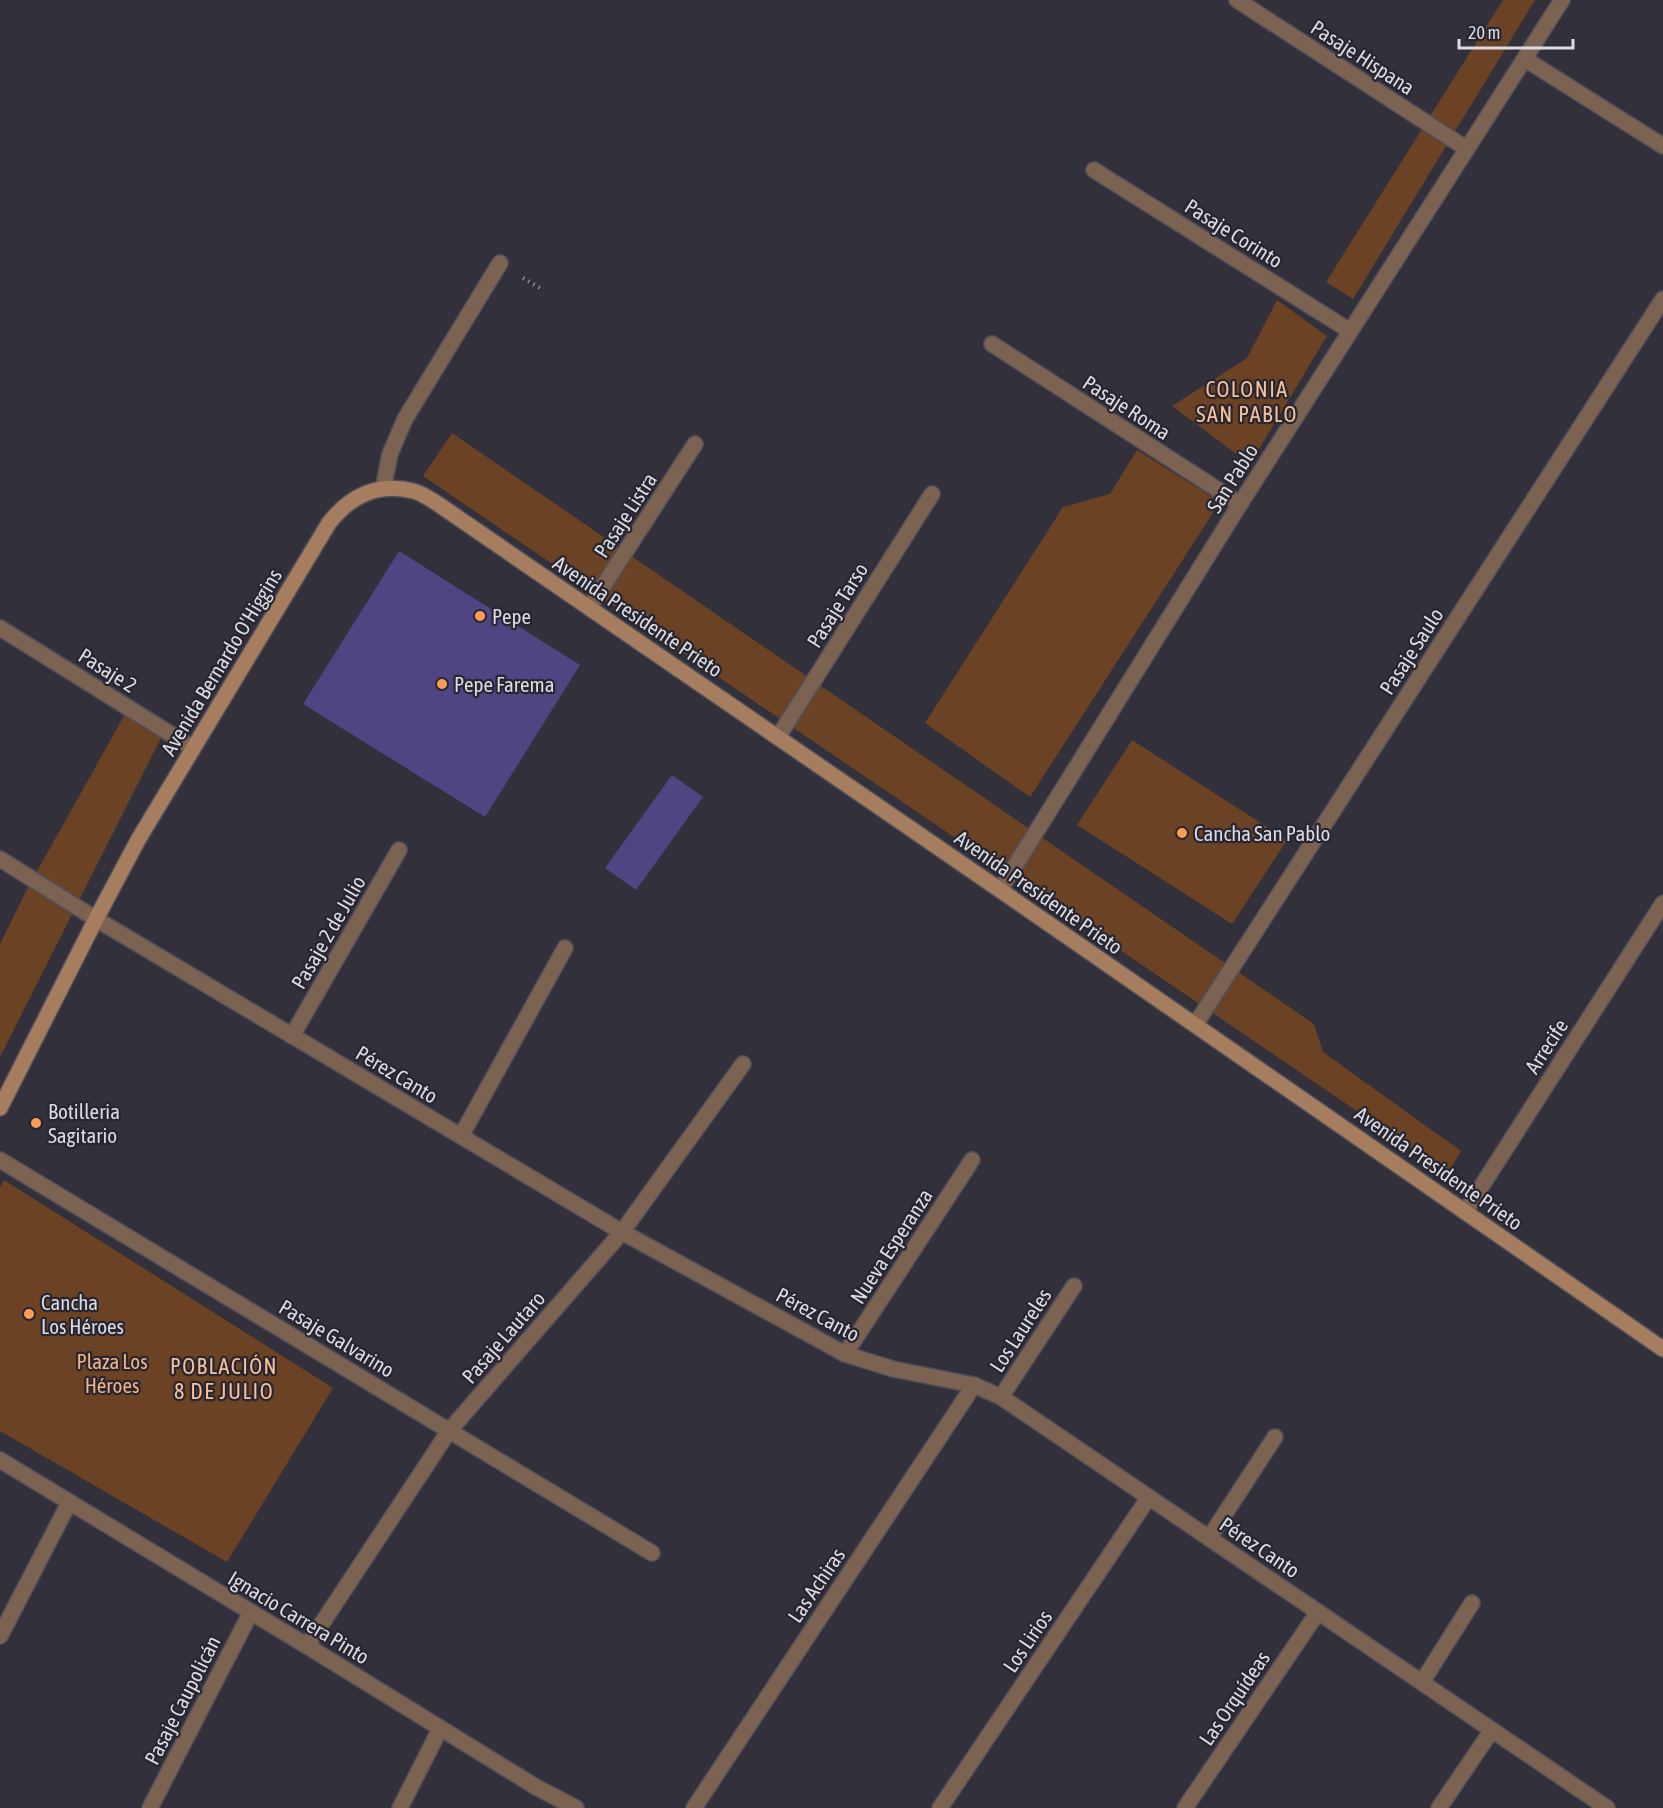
<svg xmlns="http://www.w3.org/2000/svg" width="1663" height="1808" font-family="'Asap Condensed',sans-serif">
<style>
.green{fill:#6b4223}
.building{fill:#4e4582}
.lines{fill:none;stroke-linecap:round;stroke-linejoin:round}
.minor-casing{stroke:#504f59;stroke-width:18}
.tertiary-casing{stroke:#504f59;stroke-width:18}
.secondary-casing{stroke:#504f59;stroke-width:18}
.path{stroke:#8c8c95;stroke-width:4;stroke-dasharray:1.5 4.5;stroke-linecap:butt}
.minor{stroke:#7c6250;stroke-width:15}
.tertiary{stroke:#7c6250;stroke-width:15}
.secondary{stroke:#a67d5f;stroke-width:15}
.poi-dot{fill:#fc9d53;stroke:#272631;stroke-width:2}
.labels{text-anchor:middle;dominant-baseline:central;stroke-width:4.5;stroke-linejoin:round;paint-order:stroke}
.street-label{font-size:21px;fill:#dbdbe2;stroke:#272631}
.poi-label{font-size:21px;fill:#dbdbe2;stroke:#272631;text-anchor:start}
.park-label{font-size:21px;fill:#f6b281;stroke:#272631}
.neighbourhood-label{font-size:22px;letter-spacing:1.5px;fill:#f6c09a;stroke:#272631}
</style>
<rect width="100%" height="100%" fill="#31303b"/>
<!-- green -->
<g class="green">
<polygon points="1503,0 1535,0 1353,299 1326,282"/>
<polygon points="1277,300 1327,336 1250,464 1172,406 1247,358"/>
<polygon points="452,433 1314,1024 1323,1052 1461,1151 1448,1173 423,476"/>
<polygon points="1137,450 1220,502 1030,797 925,723 1063,507 1110,494"/>
<polygon points="125,714 163,734 0,1057 0,944 26,891"/>
<polygon points="1132,740 1287,840 1232,924 1077,825"/>
<polygon points="4,1180 333,1388 227,1562 0,1431 0,1188"/>
</g>
<!-- building -->
<g class="building">
<polygon points="399,551 580,665 485,817 303,704"/>
<polygon points="672,775 703,797 636,890 605,868"/>
</g>
<g class="lines">
<!-- minor casing -->
<g class="minor-casing">
<g id="minor">
<polyline points="1237,0 1467,149"/>
<polyline points="1525,59 1663,146"/>
<polyline points="1094,170 1350,331"/>
<polyline points="992,344 1240,504"/>
<polyline points="383,489 390,454 405,419 500,263"/>
<polyline points="589,608 695,444"/>
<polyline points="0,628 193,748"/>
<polyline points="778,737 932,494"/>
<polyline points="0,859 96,919 622,1232 845,1354 893,1369 974,1385 1001,1397 1607,1808"/>
<polyline points="1000,890 1240,504 1562,0"/>
<polyline points="1195,1025 1663,299"/>
<polyline points="292,1036 399,850"/>
<polyline points="461,1136 565,948"/>
<polyline points="0,1160 652,1553"/>
<polyline points="845,1354 972,1160"/>
<polyline points="1001,1397 1074,1286"/>
<polyline points="1209,1538 1275,1437"/>
<polyline points="0,1636 69,1503"/>
<polyline points="307,1646 449,1431 622,1232 743,1064"/>
<polyline points="1422,1682 1472,1603"/>
<polyline points="150,1808 251,1612"/>
<polyline points="400,1808 440,1729"/>
<polyline points="694,1808 974,1385"/>
<polyline points="940,1808 1149,1497"/>
<polyline points="1185,1808 1318,1612"/>
<polyline points="1439,1808 1492,1730"/>
</g>
</g>
<!-- tertiary casing -->
<g class="tertiary-casing">
<g id="tertiary">
<polyline points="1465,1212 1663,903"/>
<polyline points="0,1460 307,1646 536,1787 576,1808"/>
</g>
</g>
<!-- secondary casing -->
<g class="secondary-casing">
<path id="secondary" d="M0,1108L96,919L138,840L329,523C350,496 378,482 413,491C422,493 430,499 438,504L1000,890L1663,1349"/>
</g>
<!-- path -->
<polyline class="path" points="523,278 540,288"/>
<!-- minor -->
<use href="#minor" class="minor"/>
<!-- tertiary -->
<use href="#tertiary" class="tertiary"/>
<!-- secondary -->
<use href="#secondary" class="secondary"/>
</g>
<!-- markers -->
<g class="poi-dot">
<circle cx="480" cy="616" r="6"/>
<circle cx="442" cy="684" r="6"/>
<circle cx="1182" cy="833" r="6"/>
<circle cx="36" cy="1123" r="6"/>
<circle cx="29" cy="1314" r="6"/>
</g>
<g class="labels">
<!-- street labels -->
<g class="street-label">
<text transform="translate(1363 57) rotate(33)">Pasaje Hispana</text>
<text transform="translate(1234 233) rotate(32)">Pasaje Corinto</text>
<text transform="translate(1127 407) rotate(33)">Pasaje Roma</text>
<text transform="translate(1232 478) rotate(-58)">San Pablo</text>
<text transform="translate(625 515) rotate(-57)">Pasaje Listra</text>
<text transform="translate(837 605) rotate(-58)">Pasaje Tarso</text>
<text transform="translate(638 616) rotate(34)">Avenida Presidente Prieto</text>
<text transform="translate(1411 651) rotate(-57)">Pasaje Saulo</text>
<text transform="translate(221 662) rotate(-59)">Avenida Bernardo O'Higgins</text>
<text transform="translate(108 670) rotate(32)">Pasaje 2</text>
<text transform="translate(1039 892) rotate(35)">Avenida Presidente Prieto</text>
<text transform="translate(328 932) rotate(-60)">Pasaje 2 de Julio</text>
<text transform="translate(1546 1046) rotate(-57)">Arrecife</text>
<text transform="translate(397 1074) rotate(31)">Pérez Canto</text>
<text transform="translate(1439 1168) rotate(35)">Avenida Presidente Prieto</text>
<text transform="translate(891 1246) rotate(-57)">Nueva Esperanza</text>
<text transform="translate(818 1314) rotate(28)">Pérez Canto</text>
<text transform="translate(1020 1330) rotate(-57)">Los Laureles</text>
<text transform="translate(503 1337) rotate(-49)">Pasaje Lautaro</text>
<text transform="translate(337 1338) rotate(31)">Pasaje Galvarino</text>
<text transform="translate(1260 1547) rotate(34)">Pérez Canto</text>
<text transform="translate(816 1585) rotate(-56)">Las Achiras</text>
<text transform="translate(299 1617) rotate(31)">Ignacio Carrera Pinto</text>
<text transform="translate(1027 1641) rotate(-56)">Los Lirios</text>
<text transform="translate(1234 1698) rotate(-56)">Las Orquídeas</text>
<text transform="translate(182 1700) rotate(-63)">Pasaje Caupolicán</text>
</g>
<!-- poi labels -->
<g class="poi-label">
<text x="492" y="616">Pepe</text>
<text x="454" y="684">Pepe Farema</text>
<text x="1194" y="833">Cancha San Pablo</text>
<text x="48" y="1111">Botilleria<tspan x="48" dy="24">Sagitario</tspan></text>
<text x="41" y="1302">Cancha<tspan x="41" dy="24">Los Héroes</tspan></text>
</g>
<!-- park labels -->
<g class="park-label">
<text x="112" y="1361">Plaza Los<tspan x="112" dy="24">Héroes</tspan></text>
</g>
<!-- neighbourhood labels -->
<g class="neighbourhood-label">
<text x="1247" y="389">COLONIA<tspan x="1247" dy="25">SAN PABLO</tspan></text>
<text x="224" y="1366">POBLACIÓN<tspan x="224" dy="25">8 DE JULIO</tspan></text>
</g>
</g>
<!-- scale -->
<path d="M1459 39v9h114v-9" fill="none" stroke="#dbdbe2" stroke-width="3"/>
<text x="1468" y="39" font-size="18" fill="#dbdbe2" stroke="#272631" stroke-width="4.5" paint-order="stroke">20 m</text>
</svg>
